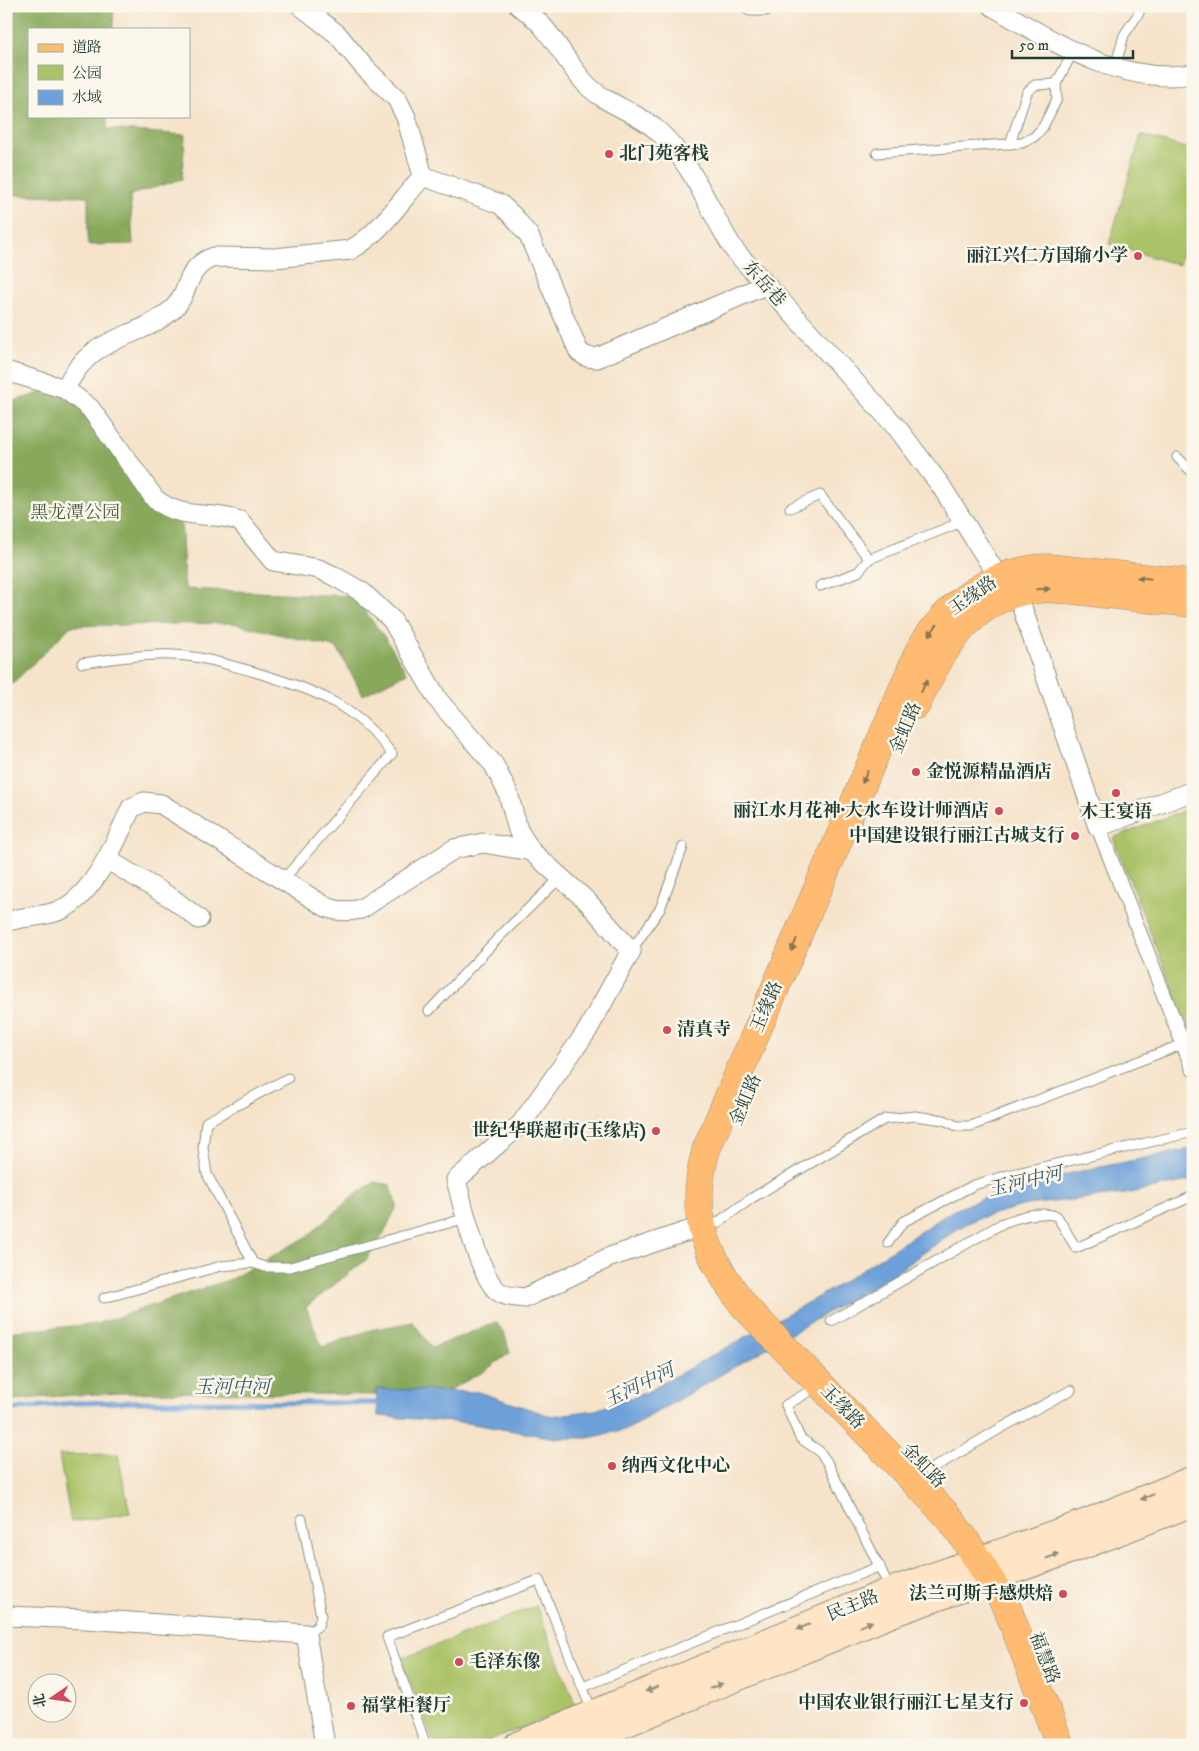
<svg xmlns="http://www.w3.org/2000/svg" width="1199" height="1751" font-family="'IM FELL DW Pica','Noto Serif SC',serif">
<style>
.green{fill:#abc368;stroke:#65804e}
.forest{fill:#88a95c;stroke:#547348}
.water{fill:#6ea1d9;stroke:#466f86}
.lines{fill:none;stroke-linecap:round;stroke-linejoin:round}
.stream{stroke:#6ea1d9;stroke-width:5}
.service-casing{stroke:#8a907f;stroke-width:11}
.pedestrian-casing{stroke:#8a907f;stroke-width:16}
.minor-casing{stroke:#8a907f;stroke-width:21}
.secondary-casing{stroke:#8a907f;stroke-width:28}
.primary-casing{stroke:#8a907f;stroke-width:29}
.service{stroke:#fff;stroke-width:9}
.pedestrian{stroke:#fff;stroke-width:14}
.minor{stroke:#fff;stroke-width:19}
.secondary{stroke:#ffe4c6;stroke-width:26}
.primary{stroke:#ffbb71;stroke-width:28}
.oneway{fill:#84764f}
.oneway2{fill:#8f907d}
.poi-dot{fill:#d1495b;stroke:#fbf7ec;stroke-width:2}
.labels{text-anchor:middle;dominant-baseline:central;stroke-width:5;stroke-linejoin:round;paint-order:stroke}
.poi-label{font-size:18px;font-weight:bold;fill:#1f3d34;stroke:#fbf7ec;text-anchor:start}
.street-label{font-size:18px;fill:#1f3d34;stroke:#fbf7ec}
.park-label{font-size:18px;fill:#425e41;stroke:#fbf7ec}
.water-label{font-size:19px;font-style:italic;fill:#375b66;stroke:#fbf7ec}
</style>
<rect width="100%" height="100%" fill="#fbf7ec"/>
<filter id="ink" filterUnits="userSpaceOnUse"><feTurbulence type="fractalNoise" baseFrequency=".02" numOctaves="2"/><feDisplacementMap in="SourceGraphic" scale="10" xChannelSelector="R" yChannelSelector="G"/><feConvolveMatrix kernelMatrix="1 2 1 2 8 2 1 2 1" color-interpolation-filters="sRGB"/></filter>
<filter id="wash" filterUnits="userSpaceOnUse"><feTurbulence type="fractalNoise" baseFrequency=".0096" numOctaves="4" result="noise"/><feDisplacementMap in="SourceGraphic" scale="20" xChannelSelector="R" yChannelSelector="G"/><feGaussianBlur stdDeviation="1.12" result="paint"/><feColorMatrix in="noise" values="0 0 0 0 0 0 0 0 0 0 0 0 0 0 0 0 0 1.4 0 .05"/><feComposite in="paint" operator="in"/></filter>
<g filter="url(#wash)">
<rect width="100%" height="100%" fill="#f6e3ca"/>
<!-- green -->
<g class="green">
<polygon points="1141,135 1193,150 1193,218 1179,265 1109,244"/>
<polygon points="1193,807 1193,1040 1113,838"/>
<polygon points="118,1454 130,1513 71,1522 59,1455"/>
<polygon points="536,1606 576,1706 479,1745 435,1745 401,1659"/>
</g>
<!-- forest -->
<g class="forest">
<polygon points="6,6 114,6 113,29 29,29 29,116 107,116 107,129 185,135 182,179 130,195 133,244 88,245 88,196 16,195 6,187"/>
<polygon points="49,390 79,404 163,516 181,520 185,589 353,596 386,639 407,673 363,695 337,648 232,623 71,626 6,690 6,401 8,403"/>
<path d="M375,1182L391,1185L397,1206L384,1233L366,1260L306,1307L322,1347L370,1330L413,1322L432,1348L496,1322L505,1335L510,1353L483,1372L447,1391L376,1389V1395C253,1394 128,1387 6,1401V1332L96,1324L231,1279L308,1236L354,1195Z"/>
</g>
<!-- water -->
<path class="water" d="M1190,1149L1193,1159V1180L1125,1194L1026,1205L976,1219L959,1228L895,1273L628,1429L588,1438H555L467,1423L378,1416L376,1389L478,1392L551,1416L595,1410L645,1393L832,1289L952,1211C1027,1177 1111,1166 1190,1149Z"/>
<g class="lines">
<!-- stream -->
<polyline class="stream" points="6,1410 71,1403 129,1402 383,1403"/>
</g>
</g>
<g filter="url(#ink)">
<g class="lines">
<!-- service casing -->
<g class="service-casing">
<g id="service">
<polyline points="1115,68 1124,35 1139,13 1139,6"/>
<polyline points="1010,144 1027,92 1035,85 1056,84"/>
<polyline points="877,153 1022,143 1034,137 1043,127 1057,99 1056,84 1073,52"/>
<polyline points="1177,457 1193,473"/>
<polyline points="790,508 820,495 869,559"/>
<polyline points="820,586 858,572 869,559 964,521"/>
<path d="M82,663C112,659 143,654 173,655C201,656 225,664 251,671C311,689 353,702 392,754L283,880"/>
<polyline points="631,951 660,909 683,847"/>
<polyline points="429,1011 502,934 560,878"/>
<polyline points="288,1078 206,1122 203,1148 207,1174 253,1263 265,1267 290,1267 467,1218"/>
<polyline points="717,1223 752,1198 885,1119 915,1116 944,1120 957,1126 971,1126 1183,1044"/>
<polyline points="888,1243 903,1222 974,1185 1008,1175 1193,1132"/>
<polyline points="104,1298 221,1266 253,1263"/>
<path d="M831,1321L1003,1223C1022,1216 1038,1211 1057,1216L1076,1248L1193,1196"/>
<polyline points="817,1387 786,1405 800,1438 819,1451 827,1462 890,1588"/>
<polyline points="928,1471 1001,1428 1071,1390"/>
<polyline points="302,1519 321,1616 318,1626 306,1634"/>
<polyline points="583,1687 880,1566"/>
<polyline points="426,1745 387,1637 539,1580 592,1711"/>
</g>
</g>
<!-- pedestrian casing -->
<g class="pedestrian-casing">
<polyline id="pedestrian" points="1098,827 1193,1069"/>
</g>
<!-- minor casing -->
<g class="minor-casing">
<g id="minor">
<polyline points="301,6 337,34 364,67 397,99 406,117 423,176 500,204 514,217 529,236 579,352 587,357 597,358 765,285"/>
<path d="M519,6C550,25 562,58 586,84C606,105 638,112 659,132C694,164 709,212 735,251L898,429L941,486L999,578"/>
<polyline points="751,6 765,6"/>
<path d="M992,6C1053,41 1119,86 1193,74"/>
<path d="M6,371L65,389L90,408L155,499C184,522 210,510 240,521L273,561L319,569L334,576L362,592L392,620L438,700L494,765L508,793L518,830L531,851L587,901L631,951L587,1031L521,1124L456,1180C463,1205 479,1278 499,1292C506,1297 517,1297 525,1298L610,1257L700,1227"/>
<path d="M65,389C93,331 134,343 173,309C191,292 184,267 214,257L275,258L350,250C379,235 401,200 423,176"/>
<polyline points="1017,593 1098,827 1193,791"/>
<polyline points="108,860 173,899 199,919"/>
<path d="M6,922C24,915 45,918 63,909C96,891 116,841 131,808L144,802L161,804L326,907C338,912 348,912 361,909L454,849L483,843L531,851"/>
<polyline points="6,1616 86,1619 306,1634 325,1745"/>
</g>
</g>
<!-- secondary casing -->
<g class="secondary-casing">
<g id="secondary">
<polyline points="517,1745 887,1592 1084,1523 1193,1479"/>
<polyline points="574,1745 894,1613 1091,1543 1193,1503"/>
</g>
</g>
<!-- primary casing -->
<g class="primary-casing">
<g id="primary">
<path d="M916,705C939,652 973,595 1036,589C1056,587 1078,591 1097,593C1129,597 1161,600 1193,603"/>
<path d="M1060,1745L1006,1605L964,1538L947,1515L745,1307C705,1254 688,1216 706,1150L920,649C949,602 992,570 1048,568L1193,583"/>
</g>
</g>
<!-- service -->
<use href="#service" class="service"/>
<!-- pedestrian -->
<use href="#pedestrian" class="pedestrian"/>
<!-- minor -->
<use href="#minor" class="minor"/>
<!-- secondary -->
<use href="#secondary" class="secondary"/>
<!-- primary -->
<use href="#primary" class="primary"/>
</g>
<!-- one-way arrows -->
<defs><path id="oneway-solid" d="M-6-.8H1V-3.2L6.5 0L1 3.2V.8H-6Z" transform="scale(1.25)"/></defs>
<g class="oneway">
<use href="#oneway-solid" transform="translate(1144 578) rotate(-174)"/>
<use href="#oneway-solid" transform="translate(1043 589) rotate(-1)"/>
<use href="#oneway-solid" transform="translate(933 630) rotate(127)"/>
<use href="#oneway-solid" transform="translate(924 686) rotate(-66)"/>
<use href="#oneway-solid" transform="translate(865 777) rotate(113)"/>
<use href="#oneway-solid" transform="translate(794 945) rotate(113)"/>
</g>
<g class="oneway2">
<use href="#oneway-solid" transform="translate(1147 1497) rotate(158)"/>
<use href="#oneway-solid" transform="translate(1053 1556) rotate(-19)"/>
<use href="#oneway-solid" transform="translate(866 1624) rotate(-22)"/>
<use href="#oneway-solid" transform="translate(803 1627) rotate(158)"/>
<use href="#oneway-solid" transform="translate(716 1686) rotate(-22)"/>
<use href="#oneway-solid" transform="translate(652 1689) rotate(158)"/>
</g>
</g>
<!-- markers -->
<g class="poi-dot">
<circle cx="609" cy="154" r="5"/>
<circle cx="1138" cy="256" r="5"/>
<circle cx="916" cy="772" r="5"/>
<circle cx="1116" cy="793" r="5"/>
<circle cx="999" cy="811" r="5"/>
<circle cx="1075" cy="836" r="5"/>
<circle cx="667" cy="1030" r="5"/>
<circle cx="656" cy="1131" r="5"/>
<circle cx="612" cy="1466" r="5"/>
<circle cx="1063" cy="1594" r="5"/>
<circle cx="459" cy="1662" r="5"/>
<circle cx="1024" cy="1703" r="5"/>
<circle cx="351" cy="1706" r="5"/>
</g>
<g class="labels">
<!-- poi labels -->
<g class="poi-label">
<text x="619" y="154">北门苑客栈</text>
<text x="1128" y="256" text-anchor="end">丽江兴仁方国瑜小学</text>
<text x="926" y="772">金悦源精品酒店</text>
<text x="989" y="811" text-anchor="end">丽江水月花神·大水车设计师酒店</text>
<text x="1116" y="812" text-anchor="middle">木王宴语</text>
<text x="1065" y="836" text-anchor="end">中国建设银行丽江古城支行</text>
<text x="677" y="1030">清真寺</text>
<text x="646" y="1131" text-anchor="end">世纪华联超市(玉缘店)</text>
<text x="622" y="1466">纳西文化中心</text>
<text x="1053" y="1594" text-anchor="end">法兰可斯手感烘焙</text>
<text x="469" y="1662">毛泽东像</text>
<text x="1014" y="1703" text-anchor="end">中国农业银行丽江七星支行</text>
<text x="361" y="1706">福掌柜餐厅</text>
</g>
<!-- street labels -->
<g class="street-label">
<text transform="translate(764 284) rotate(48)">东岳巷</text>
<text transform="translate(973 596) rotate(-35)">玉缘路</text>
<text transform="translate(906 728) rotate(-67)">金虹路</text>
<text transform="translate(767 1007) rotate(-67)">玉缘路</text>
<text transform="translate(746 1100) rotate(-67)">金虹路</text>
<text transform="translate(842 1407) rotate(46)">玉缘路</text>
<text transform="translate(923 1466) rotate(46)">金虹路</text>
<text transform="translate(853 1606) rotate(-22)">民主路</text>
<text transform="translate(1044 1658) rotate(69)">福慧路</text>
</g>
<!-- park labels -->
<g class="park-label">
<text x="75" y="513">黑龙潭公园</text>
</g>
<!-- water labels -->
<g class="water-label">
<text transform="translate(1025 1182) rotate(-13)">玉河中河</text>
<text transform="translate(639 1386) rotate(-26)">玉河中河</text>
<text x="232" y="1387">玉河中河</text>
</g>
</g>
<!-- margin -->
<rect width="1199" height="1751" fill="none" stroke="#fbf7ec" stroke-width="25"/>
<!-- legend -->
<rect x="28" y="28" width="162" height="90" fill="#fbf7ec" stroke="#a3ada2"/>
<rect x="38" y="44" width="25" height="8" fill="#ffbb71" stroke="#a3ada2"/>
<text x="72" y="52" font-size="15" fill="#1f3d34">道路</text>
<rect x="38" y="65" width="25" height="15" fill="#abc368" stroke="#a3ada2"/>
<text x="72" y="78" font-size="15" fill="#1f3d34">公园</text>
<rect x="38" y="90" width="25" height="15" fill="#6ea1d9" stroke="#a3ada2"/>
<text x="72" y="102" font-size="15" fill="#1f3d34">水域</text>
<!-- north arrow -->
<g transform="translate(52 1698) rotate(257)"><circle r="24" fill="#fbf7ec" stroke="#a3ada2"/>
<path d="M0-4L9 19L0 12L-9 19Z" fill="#d1495b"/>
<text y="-8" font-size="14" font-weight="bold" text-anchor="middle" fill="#1f3d34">北</text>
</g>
<!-- scale -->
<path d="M1012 50v8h121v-8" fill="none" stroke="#1f3d34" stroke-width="2.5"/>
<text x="1019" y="50" font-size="15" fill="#1f3d34" stroke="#fbf7ec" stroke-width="4" paint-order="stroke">50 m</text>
</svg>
